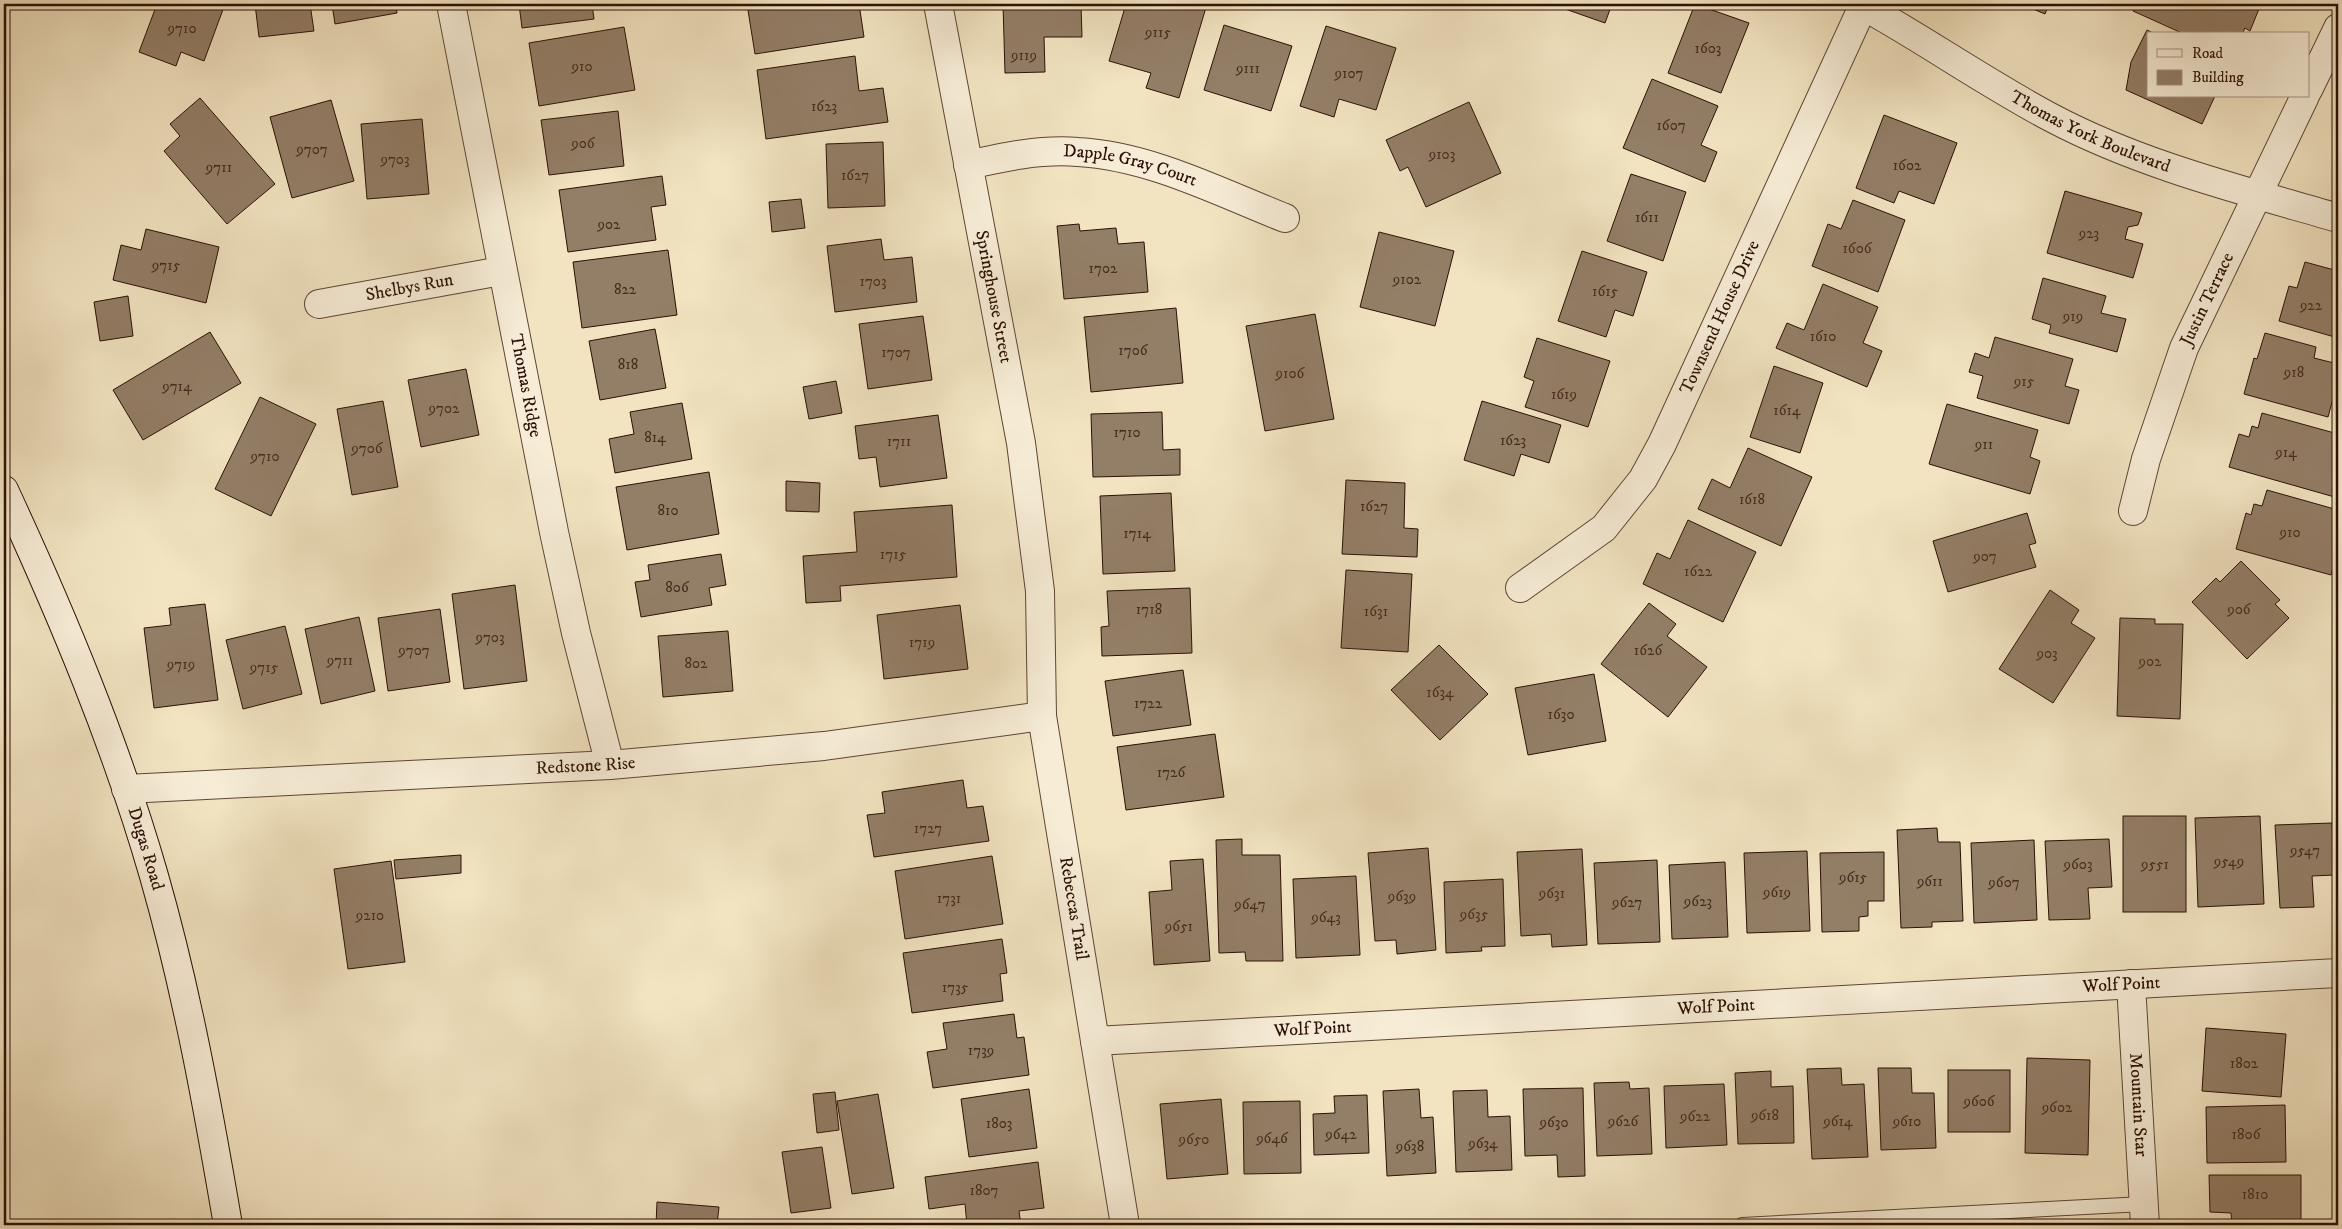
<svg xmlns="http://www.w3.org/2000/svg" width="2342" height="1229" font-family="'IM FELL DW Pica',serif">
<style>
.building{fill:#937e67;stroke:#2c1005}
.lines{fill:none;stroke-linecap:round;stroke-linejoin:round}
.lane-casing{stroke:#5e4534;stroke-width:16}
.street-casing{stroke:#5e4534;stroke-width:30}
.secondary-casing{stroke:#2c1005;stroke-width:30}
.lane{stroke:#f7edd7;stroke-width:14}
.street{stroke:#f7edd7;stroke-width:28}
.secondary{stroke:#f7edd7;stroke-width:28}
.labels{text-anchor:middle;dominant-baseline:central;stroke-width:4.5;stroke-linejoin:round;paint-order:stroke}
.number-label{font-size:15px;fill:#462c1e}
.street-label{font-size:18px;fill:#2c1005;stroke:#f7edd7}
</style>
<rect width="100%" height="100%" fill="#f2e4c1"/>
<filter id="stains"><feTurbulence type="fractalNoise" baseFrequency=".004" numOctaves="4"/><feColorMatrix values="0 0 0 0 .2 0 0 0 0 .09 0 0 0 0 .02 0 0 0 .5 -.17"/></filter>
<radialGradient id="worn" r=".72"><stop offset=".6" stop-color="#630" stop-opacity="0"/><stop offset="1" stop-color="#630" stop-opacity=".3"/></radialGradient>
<!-- building -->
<g class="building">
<polygon points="157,4 225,4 204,61 181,52 176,66 139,52"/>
<polygon points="255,4 310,4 314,31 259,37"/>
<polygon points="332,4 396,4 397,13 335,24"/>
<polygon points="519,4 592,4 594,19 522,28"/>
<polygon points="747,4 859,4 864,37 755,54"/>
<polygon points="1003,4 1081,4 1082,37 1044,37 1045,72 1005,73"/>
<polygon points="1126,4 1207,4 1179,98 1146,88 1151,73 1109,61"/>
<polygon points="1551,4 1612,4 1605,23"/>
<polygon points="1695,4 1749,23 1721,93 1668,73"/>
<polygon points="2021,4 2049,4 2045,14"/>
<polygon points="2137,4 2261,4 2250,31 2245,28 2242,34 2184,34 2133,11"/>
<polygon points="1224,25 1292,46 1271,111 1204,90"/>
<polygon points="1326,26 1396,48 1376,110 1339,99 1334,117 1300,106"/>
<polygon points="624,27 635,90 539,106 529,43"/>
<polygon points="2147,30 2155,34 2148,34 2148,96 2215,96 2202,124 2126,90 2131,62"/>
<polygon points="855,56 859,91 883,88 888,122 766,139 757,70"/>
<polygon points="1652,79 1718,106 1701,145 1717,152 1705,182 1623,148"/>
<polygon points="200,98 275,184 227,224 164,151 180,136 170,124"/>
<polygon points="331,100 354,181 292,198 270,117"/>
<polygon points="1469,102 1501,173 1426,207 1408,167 1400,171 1386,140"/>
<polygon points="618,111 624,166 549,175 541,120"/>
<polygon points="1884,115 1957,143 1934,204 1899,191 1894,203 1856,188"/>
<polygon points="422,119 429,194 367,199 361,124"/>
<polygon points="883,142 885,206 828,208 826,144"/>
<polygon points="1631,174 1686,192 1663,261 1607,241"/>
<polygon points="662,176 666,205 651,207 656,240 568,252 559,190"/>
<polygon points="2065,191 2142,213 2138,225 2128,227 2125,239 2143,244 2133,278 2047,253"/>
<polygon points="801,199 805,228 772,232 769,202"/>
<polygon points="1853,200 1905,220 1878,292 1812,266 1828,224 1841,229"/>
<polygon points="1079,224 1080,231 1116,228 1118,244 1144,242 1148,292 1064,299 1057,226"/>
<polygon points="146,229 219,247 206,303 113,280 121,245 141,250"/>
<polygon points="1379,232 1454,251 1435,326 1360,307"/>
<polygon points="881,239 884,260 912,257 917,302 835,312 827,246"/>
<polygon points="668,250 677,315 582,328 573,262"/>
<polygon points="1582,251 1647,272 1633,316 1615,310 1606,337 1558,321"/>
<polygon points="2305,262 2338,271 2338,338 2279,321 2289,286 2297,288"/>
<polygon points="2043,278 2106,296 2101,313 2126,319 2117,352 2049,333 2051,325 2032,319"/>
<polygon points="1823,284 1878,307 1863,343 1882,351 1867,387 1776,348 1787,323 1804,330"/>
<polygon points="128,296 133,336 100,341 94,302"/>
<polygon points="1176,308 1183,383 1091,392 1084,317"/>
<polygon points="1315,314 1334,419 1265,431 1246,326"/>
<polygon points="923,316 932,380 868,389 859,324"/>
<polygon points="655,329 666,388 600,400 589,341"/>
<polygon points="210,332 241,383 143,440 113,390"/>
<polygon points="2265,333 2316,347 2314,358 2338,364 2338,380 2328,417 2244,394 2254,358 2257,359"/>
<polygon points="1995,337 2073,359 2065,386 2079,390 2069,424 1977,398 1983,376 1969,372 1975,353 1989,358"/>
<polygon points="1537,338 1610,361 1588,427 1525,407 1534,381 1524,377"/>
<polygon points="1774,366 1823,383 1800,453 1750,437"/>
<polygon points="466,369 479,435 421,447 408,380"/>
<polygon points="836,381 842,413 809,419 803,387"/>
<polygon points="260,397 316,424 271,516 215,489"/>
<polygon points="383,401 398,487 352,495 337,409"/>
<polygon points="1482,401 1561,425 1549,463 1521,454 1514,476 1464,460"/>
<polygon points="682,403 692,459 615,473 609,439 634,434 630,412"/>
<polygon points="1947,404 2038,430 2030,457 2040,461 2030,494 1929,464"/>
<polygon points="1162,412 1163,450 1180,449 1180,475 1093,477 1091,414"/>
<polygon points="2262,413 2338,434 2338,498 2229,467 2239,434 2249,437 2252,426 2258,428"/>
<polygon points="938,415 947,478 880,487 876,457 859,459 855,426"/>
<polygon points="1748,448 1812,477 1781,546 1698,509 1712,479 1730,488"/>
<polygon points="709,472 719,534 627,550 616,487"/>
<polygon points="1346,480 1405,483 1404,528 1418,529 1417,557 1342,554"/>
<polygon points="786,481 820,483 819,512 786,511"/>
<polygon points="2267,490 2338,510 2338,550 2331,575 2236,549 2246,513 2251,515 2254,504 2262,506"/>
<polygon points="1171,493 1175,571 1103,574 1100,496"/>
<polygon points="952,505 957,577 840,586 841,601 806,603 803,556 857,552 854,512"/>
<polygon points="2027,513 2036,543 2029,545 2036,567 1948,592 1933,541"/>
<polygon points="1688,520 1756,552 1723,622 1643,584 1657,553 1670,559"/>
<polygon points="721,554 726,585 709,588 712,605 641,617 635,582 650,580 648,565"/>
<polygon points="2241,561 2280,600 2275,604 2289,618 2247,659 2192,602 2216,578 2220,582"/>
<polygon points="1346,570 1412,574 1408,652 1341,648"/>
<polygon points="515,585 527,681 464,689 452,594"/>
<polygon points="1190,588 1192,653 1102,656 1101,627 1109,626 1107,591"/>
<polygon points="2050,590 2079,610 2071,623 2095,638 2053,703 1999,669"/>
<polygon points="1649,603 1676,624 1667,636 1707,667 1668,717 1601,664"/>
<polygon points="205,604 218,700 154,708 144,628 171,625 169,608"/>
<polygon points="960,605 968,669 884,679 877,615"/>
<polygon points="440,609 450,682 388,691 378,618"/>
<polygon points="359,617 375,691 321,704 305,629"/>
<polygon points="2120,618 2155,619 2155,624 2183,624 2180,719 2117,716"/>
<polygon points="285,626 302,694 243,709 226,640"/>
<polygon points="728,631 733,691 663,697 658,636"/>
<polygon points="1439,645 1488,694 1440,740 1391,690"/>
<polygon points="1183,670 1191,725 1113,736 1105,681"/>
<polygon points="1594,674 1606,741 1528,755 1515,688"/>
<polygon points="1215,734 1224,797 1126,810 1117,747"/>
<polygon points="963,780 967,808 983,806 989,841 874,857 867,815 885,813 882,792"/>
<rect x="2123" y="816" width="63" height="96"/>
<polygon points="2260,816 2264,904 2198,907 2195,818"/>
<polygon points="2332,823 2335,875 2312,876 2314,907 2280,908 2275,825"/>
<polygon points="1937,828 1938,842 1960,842 1963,921 1932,922 1932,927 1901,928 1897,830"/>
<polygon points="1242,839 1242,855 1280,855 1283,961 1246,961 1245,952 1219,953 1216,840"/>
<polygon points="2109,839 2112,887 2088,888 2090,919 2049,920 2045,841"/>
<polygon points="2034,840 2037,920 1974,923 1971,843"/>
<polygon points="1428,848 1436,950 1397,954 1396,940 1375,941 1368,853"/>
<polygon points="1582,849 1587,945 1552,947 1551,934 1521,936 1517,852"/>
<polygon points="1807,851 1810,931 1747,933 1744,853"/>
<polygon points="1884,852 1884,901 1868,901 1868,916 1859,917 1859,931 1822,932 1820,853"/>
<polygon points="461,855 461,873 396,879 394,860"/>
<polygon points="992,856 1003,924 905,939 895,871"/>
<polygon points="1203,859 1210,961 1154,965 1149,892 1172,890 1170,861"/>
<polygon points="1657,860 1660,942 1598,944 1594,863"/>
<polygon points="391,861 405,962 348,969 334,869"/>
<polygon points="1725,862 1728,937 1672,939 1669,865"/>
<polygon points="1356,876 1360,955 1296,958 1293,879"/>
<polygon points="1503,879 1505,946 1481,947 1482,951 1446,953 1444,882"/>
<polygon points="1002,939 1007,973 1000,974 1003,1001 912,1013 903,953"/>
<polygon points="1014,1014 1017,1038 1024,1037 1029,1075 933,1088 927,1052 947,1049 943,1023"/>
<polygon points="2206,1028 2286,1034 2281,1097 2202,1091"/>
<polygon points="2027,1058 2090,1060 2088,1155 2025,1153"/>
<polygon points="1841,1068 1842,1085 1864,1084 1868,1157 1812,1159 1807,1069"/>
<polygon points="1878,1068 1911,1068 1912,1093 1934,1093 1936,1148 1881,1150"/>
<rect x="1948" y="1070" width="62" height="62"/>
<polygon points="1771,1071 1771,1087 1793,1086 1794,1143 1738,1144 1735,1073"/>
<polygon points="1629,1082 1630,1089 1649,1088 1652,1154 1597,1156 1594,1083"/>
<polygon points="1724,1084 1727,1145 1666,1148 1664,1086"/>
<polygon points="1583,1088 1585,1176 1558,1177 1557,1155 1525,1156 1523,1089"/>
<polygon points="1029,1089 1037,1148 969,1157 961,1099"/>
<polygon points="1419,1089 1421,1118 1433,1117 1436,1173 1387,1176 1383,1091"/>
<polygon points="1487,1090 1488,1117 1510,1116 1512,1170 1456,1172 1453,1091"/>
<polygon points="835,1092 839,1130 817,1133 813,1094"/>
<polygon points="878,1094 894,1188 852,1194 837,1101"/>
<polygon points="1367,1095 1369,1153 1314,1155 1313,1114 1335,1113 1334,1096"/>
<polygon points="1221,1099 1228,1174 1167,1179 1160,1104"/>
<polygon points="1300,1101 1301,1173 1244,1174 1243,1102"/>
<polygon points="2285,1105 2286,1162 2207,1163 2206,1107"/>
<polygon points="822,1147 831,1208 791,1213 782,1152"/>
<polygon points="1038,1162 1044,1208 1019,1211 1021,1225 967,1225 965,1204 929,1209 925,1177"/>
<polygon points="2209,1175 2301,1175 2301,1225 2232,1225 2231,1213 2210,1212"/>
<polygon points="657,1202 719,1207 717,1225 656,1225"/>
</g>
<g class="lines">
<!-- lane casing -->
<g class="lane-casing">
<polyline id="lane" points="1742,1225 2144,1204"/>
</g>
<!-- street casing -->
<g class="street-casing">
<g id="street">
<path id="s1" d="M451,4L554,532L576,633L610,765"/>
<path id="s2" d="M938,4L1021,443L1040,591L1042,716L1125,1225"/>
<path id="s3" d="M1860,4C1925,40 1986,83 2052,118C2141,165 2242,190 2338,218"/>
<polyline points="2308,90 2338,28"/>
<path id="s4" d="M968,165C1004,157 1040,149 1078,152C1150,156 1219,192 1285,218"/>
<path id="s5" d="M319,304L501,271"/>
<path id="s6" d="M2133,511L2146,459L2184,348L2305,96"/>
<path id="s7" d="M1520,588L1604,528L1643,479L1662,444L1864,4"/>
<path id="s8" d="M126,789L610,765L824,746L1042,716"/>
<path id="s9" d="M2131,984L2145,1225"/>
<path id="s10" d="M1095,1041L2338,973"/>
</g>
</g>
<!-- secondary casing -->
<g class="secondary-casing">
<g id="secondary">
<path id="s11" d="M4,490C62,615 116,744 154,876C187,991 208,1108 228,1225"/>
</g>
</g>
<!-- lane -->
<use href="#lane" class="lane"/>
<!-- street -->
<use href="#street" class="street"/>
<!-- secondary -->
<use href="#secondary" class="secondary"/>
</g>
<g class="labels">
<!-- number labels -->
<g class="number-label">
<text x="182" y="28">9710</text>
<text x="1158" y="32">9115</text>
<text x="1708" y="48">1603</text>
<text x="1024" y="55">9119</text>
<text x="582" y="66">910</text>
<text x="1248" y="68">9111</text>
<text x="1349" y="73">9107</text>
<text x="824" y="106">1623</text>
<text x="1671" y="125">1607</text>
<text x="583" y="143">906</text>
<text x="312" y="149">9707</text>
<text x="1442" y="154">9103</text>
<text x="395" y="159">9703</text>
<text x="1907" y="165">1602</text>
<text x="219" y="167">9711</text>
<text x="855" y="175">1627</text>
<text x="1647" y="217">1611</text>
<text x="609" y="224">902</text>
<text x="2089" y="233">923</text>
<text x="1857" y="248">1606</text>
<text x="166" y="265">9715</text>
<text x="1103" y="268">1702</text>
<text x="1407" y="279">9102</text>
<text x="873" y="281">1703</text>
<text x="625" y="289">822</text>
<text x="1605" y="291">1615</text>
<text x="2311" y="305">922</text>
<text x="2073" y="316">919</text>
<text x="1823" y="336">1610</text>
<text x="1133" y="350">1706</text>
<text x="896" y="352">1707</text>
<text x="628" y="364">818</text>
<text x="2294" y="372">918</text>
<text x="1290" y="373">9106</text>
<text x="2024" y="381">915</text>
<text x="177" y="386">9714</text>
<text x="1564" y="394">1619</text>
<text x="444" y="408">9702</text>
<text x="1787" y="410">1614</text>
<text x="1127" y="432">1710</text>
<text x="655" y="437">814</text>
<text x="1513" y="440">1623</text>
<text x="899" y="441">1711</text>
<text x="1984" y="444">911</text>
<text x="367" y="448">9706</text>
<text x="2286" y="452">914</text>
<text x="265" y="456">9710</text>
<text x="1752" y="499">1618</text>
<text x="1374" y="506">1627</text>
<text x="668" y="510">810</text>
<text x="2290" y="532">910</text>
<text x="1137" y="533">1714</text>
<text x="893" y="554">1715</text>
<text x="1985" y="556">907</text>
<text x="1698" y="571">1622</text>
<text x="677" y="587">806</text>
<text x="1149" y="609">1718</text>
<text x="2239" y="609">906</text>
<text x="1376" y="611">1631</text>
<text x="490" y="637">9703</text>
<text x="922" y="642">1719</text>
<text x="414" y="650">9707</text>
<text x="1648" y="650">1626</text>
<text x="2047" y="653">903</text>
<text x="340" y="660">9711</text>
<text x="2150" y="661">902</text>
<text x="696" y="663">802</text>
<text x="181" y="664">9719</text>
<text x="264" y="667">9715</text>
<text x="1440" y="692">1634</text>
<text x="1148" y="703">1722</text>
<text x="1561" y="714">1630</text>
<text x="1171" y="772">1726</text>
<text x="928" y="828">1727</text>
<text x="2305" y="850">9547</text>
<text x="2229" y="861">9549</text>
<text x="2078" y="864">9603</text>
<text x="2155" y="864">9551</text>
<text x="1853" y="877">9615</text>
<text x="1930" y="881">9611</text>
<text x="2004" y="882">9607</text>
<text x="1777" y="892">9619</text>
<text x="1552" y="893">9631</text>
<text x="1402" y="896">9639</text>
<text x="949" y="898">1731</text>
<text x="1698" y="901">9623</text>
<text x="1627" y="902">9627</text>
<text x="1250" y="904">9647</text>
<text x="1474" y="914">9635</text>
<text x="370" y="915">9210</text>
<text x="1326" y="917">9643</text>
<text x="1179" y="926">9651</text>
<text x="955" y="987">1735</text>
<text x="981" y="1050">1739</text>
<text x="2244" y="1063">1802</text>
<text x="1979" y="1101">9606</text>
<text x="2057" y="1107">9602</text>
<text x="1765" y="1115">9618</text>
<text x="1695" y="1116">9622</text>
<text x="1623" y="1121">9626</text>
<text x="1838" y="1121">9614</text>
<text x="1907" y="1121">9610</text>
<text x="1554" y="1122">9630</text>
<text x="999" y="1123">1803</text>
<text x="1341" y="1134">9642</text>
<text x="2246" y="1134">1806</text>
<text x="1272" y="1138">9646</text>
<text x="1194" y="1139">9650</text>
<text x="1483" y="1143">9634</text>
<text x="1410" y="1146">9638</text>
<text x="984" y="1190">1807</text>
<text x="2255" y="1194">1810</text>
</g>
<!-- street labels -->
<g class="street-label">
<text stroke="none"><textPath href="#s3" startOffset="264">Thomas York Boulevard</textPath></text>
<text stroke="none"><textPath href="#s4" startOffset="165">Dapple Gray Court</textPath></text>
<text stroke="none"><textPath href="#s5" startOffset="92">Shelbys Run</textPath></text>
<text stroke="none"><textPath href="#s2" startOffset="298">Springhouse Street</textPath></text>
<text stroke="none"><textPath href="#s6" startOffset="225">Justin Terrace</textPath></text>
<text stroke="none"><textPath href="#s7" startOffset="345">Townsend House Drive</textPath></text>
<text stroke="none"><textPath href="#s1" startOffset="389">Thomas Ridge</textPath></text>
<text stroke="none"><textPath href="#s8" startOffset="460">Redstone Rise</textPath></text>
<text stroke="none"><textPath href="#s11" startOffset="386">Dugas Road</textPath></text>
<text stroke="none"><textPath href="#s2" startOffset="916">Rebeccas Trail</textPath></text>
<text stroke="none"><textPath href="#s10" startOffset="1028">Wolf Point</textPath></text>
<text stroke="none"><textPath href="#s10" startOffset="622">Wolf Point</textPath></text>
<text stroke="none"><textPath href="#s10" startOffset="218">Wolf Point</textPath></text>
<text stroke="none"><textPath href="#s9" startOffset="121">Mountain Star</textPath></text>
</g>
</g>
<!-- margin -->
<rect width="2342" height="1229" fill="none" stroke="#f2e4c1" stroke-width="20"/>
<rect x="5" y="5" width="2332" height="1219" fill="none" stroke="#2c1005" stroke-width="2.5"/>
<rect x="10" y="10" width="2322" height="1209" fill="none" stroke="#2c1005"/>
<!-- legend -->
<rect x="2147" y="32" width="162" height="65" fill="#f7edd7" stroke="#a69583"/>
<rect x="2157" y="49" width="25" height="8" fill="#f7edd7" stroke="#a69583"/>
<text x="2192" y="58" font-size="15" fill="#2c1005">Road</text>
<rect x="2157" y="70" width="25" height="15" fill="#937e67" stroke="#a69583"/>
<text x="2192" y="82" font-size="15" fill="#2c1005">Building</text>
<rect width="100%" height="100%" filter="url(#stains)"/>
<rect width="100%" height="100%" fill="url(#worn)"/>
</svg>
